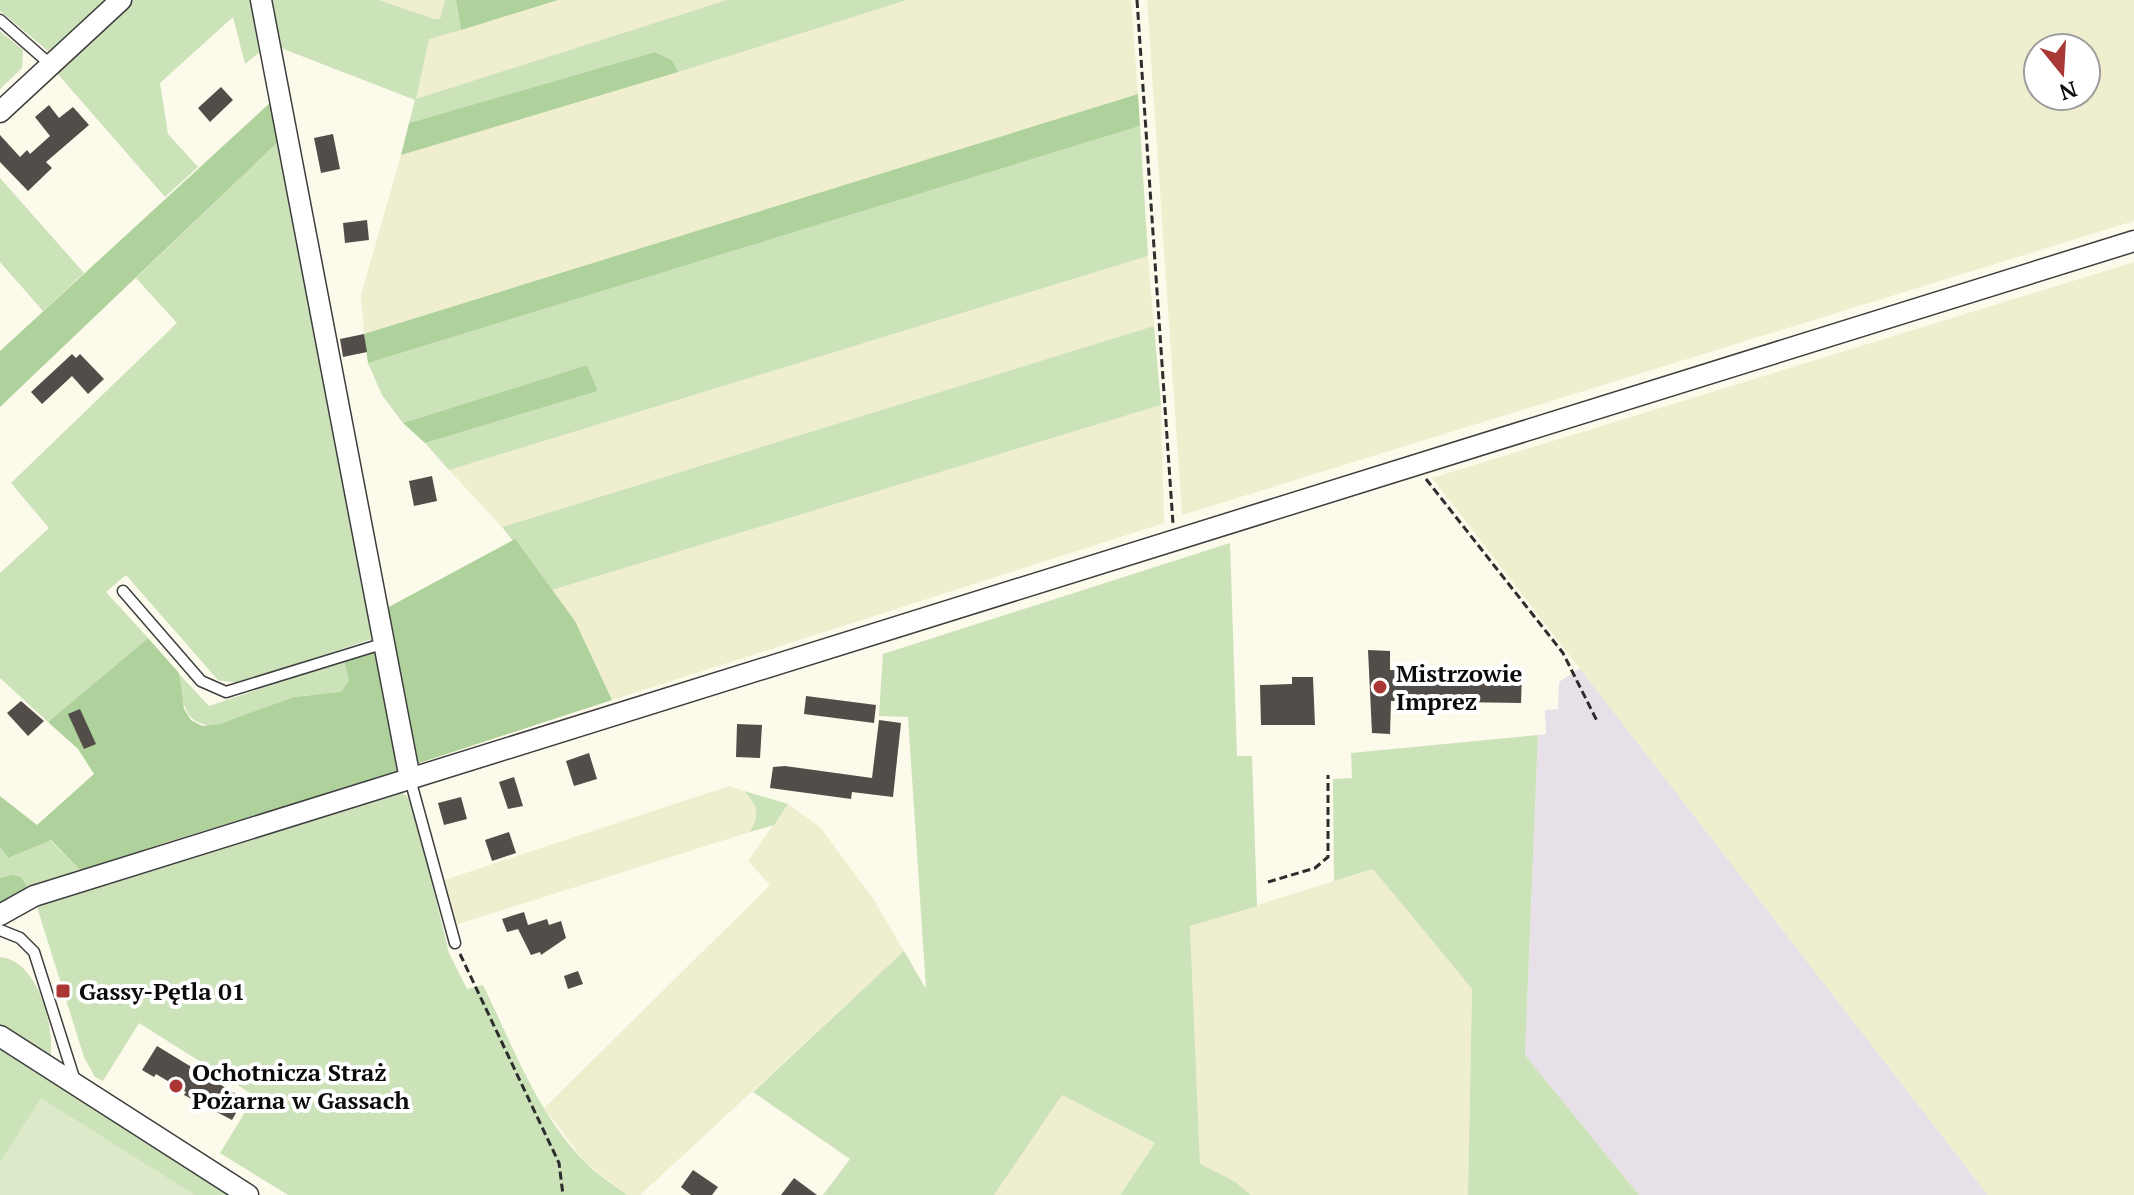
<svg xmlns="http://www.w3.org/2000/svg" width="2134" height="1195" font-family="'PT Serif',serif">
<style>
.industrial{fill:#e8e0e9}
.farmland{fill:#efeece;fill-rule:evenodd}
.green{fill:#cce2b9}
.forest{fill:#afd19b}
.pitch{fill:#ddeaca}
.building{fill:#524d48}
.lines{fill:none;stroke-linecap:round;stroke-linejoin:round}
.service-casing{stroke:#3e3e3e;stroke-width:13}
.minor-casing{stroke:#3e3e3e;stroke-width:23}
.path{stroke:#2d2d2d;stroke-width:3;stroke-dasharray:8 4;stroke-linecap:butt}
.service{stroke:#fff;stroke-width:10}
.minor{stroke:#fff;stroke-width:20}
.poi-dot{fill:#a83735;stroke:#fff;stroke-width:3}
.labels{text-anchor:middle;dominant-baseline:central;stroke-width:8;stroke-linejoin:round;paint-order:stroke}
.poi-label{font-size:24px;font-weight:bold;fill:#0b0b0b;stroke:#fff;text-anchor:start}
</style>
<rect width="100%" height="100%" fill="#fcfaeb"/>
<!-- industrial -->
<polygon class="industrial" points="1580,668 1988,1195 1639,1195 1525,1055 1538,735 1546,734 1545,710 1558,709 1559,682"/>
<!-- farmland -->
<g class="farmland">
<polygon points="379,0 445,0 440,19 434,19"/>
<polygon points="558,0 727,0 415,100 429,39"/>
<polygon points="907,0 1131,0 1138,94 364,334 361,295 401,155"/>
<path d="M1147,0H2134V221L1182,515ZM2038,48H2086V96H2038Z"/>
<polygon points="1148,256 1154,326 502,527 449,470"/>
<polygon points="2134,262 2134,1195 1988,1195 1432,478"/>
<polygon points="1161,405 1164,523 612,700 575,621 552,590"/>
<polygon points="729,786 744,791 756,804 758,814 750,832 455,925 444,880"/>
<polygon points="788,804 820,827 872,897 904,951 640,1195 627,1195 585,1162 544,1108 770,885 748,861"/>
<polygon points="1373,869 1472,989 1468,1195 1251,1195 1234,1181 1200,1164 1190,926"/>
<polygon points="1062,1095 1155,1143 1120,1195 994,1195"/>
</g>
<!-- green -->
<g class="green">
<polygon points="0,0 112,0 53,55 0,11"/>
<polygon points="131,0 252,0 261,51 245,64 233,17 160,83 168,134 198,167 165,197 56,72"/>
<polygon points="272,0 379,0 434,19 440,19 445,0 456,0 461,30 429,39 416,99 727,0 907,0 678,72 672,60 655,52 409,123 415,100 281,48"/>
<polygon points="0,31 23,50 22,68 0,89"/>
<polygon points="1140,126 1148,256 449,470 425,443 598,391 587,365 403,423 382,395 368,363"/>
<polygon points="279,141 375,638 238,683 218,680 126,575 106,592 148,638 48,722 0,678 0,573 49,528 11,483 177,323 136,278"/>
<polygon points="0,178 84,273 43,311 0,262"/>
<polygon points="1154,326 1161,405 552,590 502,527"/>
<polygon points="1230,543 1237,756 1252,756 1257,906 1190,926 1200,1164 1234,1181 1251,1195 1120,1195 1155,1143 1062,1095 994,1195 823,1195 850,1159 753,1092 904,951 926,989 908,717 879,716 883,654"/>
<path d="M344,661L349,681L342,692C325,697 309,693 292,698C241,714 182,761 179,674L209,706Z"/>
<polygon points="1538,735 1525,1055 1639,1195 1468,1195 1472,989 1373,869 1334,881 1333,779 1352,778 1351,753"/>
<path d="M744,791L788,804L774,825L750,832C760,814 758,806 744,791Z"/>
<path d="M403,793L412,801L449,953L467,989L483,985C512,1044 537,1113 584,1161C596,1174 613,1184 627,1195H288L220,1153L255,1096L139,1023L103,1081L95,1077L84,1057L37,907Z"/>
<polygon points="50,840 82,872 29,891 11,875 0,878 0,847 10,858"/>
<path d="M0,957C38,960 56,1028 50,1060L0,1028Z"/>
<polygon points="0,1049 232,1195 0,1195"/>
</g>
<!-- forest -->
<g class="forest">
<polygon points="456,0 558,0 461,30"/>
<polygon points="655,52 672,60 678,72 401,155 409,123"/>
<polygon points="1138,94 1140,126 368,363 364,334"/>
<polygon points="271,102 279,141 0,407 0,351"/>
<polygon points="587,365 598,391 425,443 403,423"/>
<polygon points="515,539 575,621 612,700 416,764 385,609"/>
<polygon points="148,638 179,673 184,709 191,720 202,726 220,724 294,697 341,692 349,681 344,661 377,650 398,772 167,842 82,872 51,840 9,858 0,847 0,796 37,825 94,774 78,749 48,722"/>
<polygon points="11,875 21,877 29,891 0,908 0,878"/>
</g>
<!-- pitch -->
<polygon class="pitch" points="41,1098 195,1195 0,1195 0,1162"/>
<!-- building -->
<g class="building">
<polygon points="221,87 233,100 210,122 198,108"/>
<polygon points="49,105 59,118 73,107 89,125 46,162 52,168 28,191 0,162 0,135 20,157 27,150 30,154 50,136 35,117"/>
<polygon points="333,134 340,169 321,173 314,138"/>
<polygon points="367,220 369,240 345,243 343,223"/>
<polygon points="364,334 367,352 343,357 340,339"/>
<polygon points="72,354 76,358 80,354 104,379 88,394 72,376 42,404 31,392"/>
<polygon points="432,476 437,501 414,506 409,481"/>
<polygon points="1368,650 1390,651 1390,670 1522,672 1521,703 1391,701 1390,734 1372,733"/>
<polygon points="1292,677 1313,677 1315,725 1261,725 1260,685 1292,684"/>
<polygon points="806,696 876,705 874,723 804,714"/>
<polygon points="21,701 44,721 28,736 7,713"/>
<polygon points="80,709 96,744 84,749 68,714"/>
<polygon points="879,720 901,723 893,797 852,792 851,799 770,788 773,767 785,766 872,778"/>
<polygon points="737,724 762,725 760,758 736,757"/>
<polygon points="589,753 597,779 574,786 566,761"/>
<polygon points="514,777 523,806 508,809 499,782"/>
<polygon points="461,797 467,819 444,825 438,803"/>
<polygon points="509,832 516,853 492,861 485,840"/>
<polygon points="524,912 528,925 547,919 549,925 561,921 566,938 541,955 540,952 531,955 518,929 507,932 502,919"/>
<polygon points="578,971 583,984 568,989 564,976"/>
<polygon points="157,1046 244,1099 232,1120 184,1095 186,1092 156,1074 154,1077 142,1070"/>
<polygon points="693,1170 718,1187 712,1195 691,1195 681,1187"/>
<polygon points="794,1178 817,1195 781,1195"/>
</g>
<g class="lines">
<!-- service casing -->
<g class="service-casing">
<g id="service">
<polyline points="0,20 51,65"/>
<polyline points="123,591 201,681 226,692 385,643"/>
<polyline points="410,779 455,943"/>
<polyline points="0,930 20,938 34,952 76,1084"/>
</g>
</g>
<!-- minor casing -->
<g class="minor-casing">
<g id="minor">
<polyline points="261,0 410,779"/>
<polyline points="0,112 121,0"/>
<polyline points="0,915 34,896 2134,241"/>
<polyline points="0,1036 248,1195"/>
</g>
</g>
<!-- path -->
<g class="path">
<polyline points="1137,0 1173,524"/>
<polyline points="1426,479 1563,653 1598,723"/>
<polyline points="1268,882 1315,868 1328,857 1328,775"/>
<polyline points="460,954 559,1163 563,1195"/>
</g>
<!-- service -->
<use href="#service" class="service"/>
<!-- minor -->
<use href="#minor" class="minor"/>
</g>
<!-- markers -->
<g class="poi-dot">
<circle cx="1380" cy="687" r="8"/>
<rect x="55" y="983" width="16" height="16" rx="4"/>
<circle cx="176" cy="1086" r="8"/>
</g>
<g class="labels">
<!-- poi labels -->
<g class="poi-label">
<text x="1396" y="673">Mistrzowie<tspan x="1396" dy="28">Imprez</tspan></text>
<text x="79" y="991">Gassy-Pętla 01</text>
<text x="192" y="1072">Ochotnicza Straż<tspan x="192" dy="28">Pożarna w Gassach</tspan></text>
</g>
</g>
<!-- north arrow -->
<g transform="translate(2062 72) rotate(162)"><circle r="38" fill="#ffffff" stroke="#9d9d9d" stroke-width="2"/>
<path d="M0-6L14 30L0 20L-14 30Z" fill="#a83735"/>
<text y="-12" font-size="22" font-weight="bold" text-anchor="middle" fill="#0b0b0b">N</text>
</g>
</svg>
